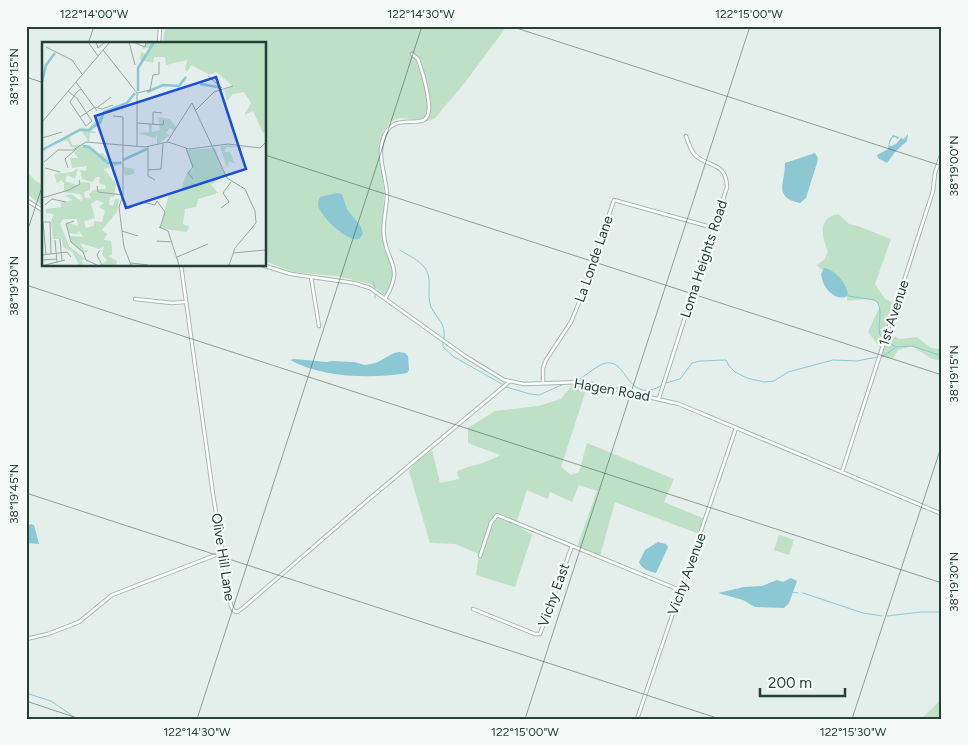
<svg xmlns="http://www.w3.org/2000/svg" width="968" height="745" font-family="Figtree,sans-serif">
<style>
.green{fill:#bde0c7}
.water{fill:#8bc8d4}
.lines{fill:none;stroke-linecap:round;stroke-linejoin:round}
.stream{stroke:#8bc8d4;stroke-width:1}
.minor-casing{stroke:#a6b7b1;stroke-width:4.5}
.minor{stroke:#fff;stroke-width:2.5}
.ticks{fill:none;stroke:#234139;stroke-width:1;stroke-opacity:0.45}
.labels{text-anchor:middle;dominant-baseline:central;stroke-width:4.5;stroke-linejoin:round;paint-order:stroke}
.street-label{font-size:14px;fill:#234139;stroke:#f5faf8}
.inset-river{fill:none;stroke:#8bc8d4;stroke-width:2.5}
.inset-road{fill:none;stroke:#97a9a3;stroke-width:1}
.view{fill:#1d4ed8;fill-opacity:0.15;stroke:#1d4ed8;stroke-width:2.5}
.inset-edge{fill:none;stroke:#234139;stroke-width:2.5}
.neatline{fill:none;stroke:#234139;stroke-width:2}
.ticks-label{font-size:12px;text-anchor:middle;fill:#234139}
</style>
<rect width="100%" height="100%" fill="#e4eeea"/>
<!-- green -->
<g class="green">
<polygon points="165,26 507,26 463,85 435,118 428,121 400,118 390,122 382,134 380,144 380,158 384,190 383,240 393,267 393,280 385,295 370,284 337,276 293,272 265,261 265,44 163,44"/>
<polygon points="26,171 35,180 44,186 44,207 26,193"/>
<path d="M838,214L849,224L858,226L891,239L875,284L885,299L897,304L888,333L899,339L917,337L931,348L942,349V361L932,359L912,346L898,350L893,358L882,357V350L868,332L880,306L878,303C870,297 857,301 847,300C849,288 835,264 822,270L817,265L824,260L828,252C822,237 817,218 838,214Z"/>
<path d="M573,384L587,387L561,467L571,475L579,472L587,443L674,479L664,502L705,519L699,534L615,502L600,556L577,547L597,491L579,485L572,502L550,492L548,499L527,490L516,524L532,535L515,587L476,575L479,554L455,544L430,543L409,471L418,459L432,450L440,483L459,479L457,471C471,465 488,463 500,455L468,443V428L495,411L538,406L561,399Z"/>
<polygon points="779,535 794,540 789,555 774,550"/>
<path d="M942,678V719H922C927,711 939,705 941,696C942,691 940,684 939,679Z"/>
</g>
<!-- water -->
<g class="water">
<polygon points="908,134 907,141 895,152 887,163 878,158 877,155 888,149 889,141 893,135 899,137 898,139 895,137 892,138 889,145 891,146 896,144 901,138 904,139"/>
<path d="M815,153L818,158L817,163L806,198L800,203C773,197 785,184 785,163Z"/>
<path d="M337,193L342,194L347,209L361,227L363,234L359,239C348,243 320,216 318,205C318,201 319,200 320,197Z"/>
<path d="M824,268C835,269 846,283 848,294L846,297C832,300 823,287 821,274Z"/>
<path d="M399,352L405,353L408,356L409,370L407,373C371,379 323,378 290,360L294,359L327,362L332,361L354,362L365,365L376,363L394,353Z"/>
<polygon points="31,524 34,525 39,544 26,543 26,527"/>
<path d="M658,542L666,544L668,547L657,571L656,573C648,571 642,569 639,562L645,550Z"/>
<polygon points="791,578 797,581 789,603 784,608 755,607 743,600 718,593 744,587 762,586 777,580 783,582"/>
</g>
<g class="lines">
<!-- stream -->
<g class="stream">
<path d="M400,250C408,255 419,260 425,268C433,279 426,295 431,307C437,319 446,323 444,338"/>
<polyline points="373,282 375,287 375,298"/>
<path d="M848,296L875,300L878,303C883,314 877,324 880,335L883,338"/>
<polyline points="887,341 896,347 912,346 942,356"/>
<polyline points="443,343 443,347 454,357 502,384"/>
<polyline points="882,357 895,348"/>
<path d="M577,380C588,376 599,361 611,363C628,366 629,403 661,386"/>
<polyline points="666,383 680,379 692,363 700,361 726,360 729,366 735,372 747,378 764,382 774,381 788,372 833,360 857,361 877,357"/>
<polyline points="506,387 530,394 539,395 564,384"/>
<polyline points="792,592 798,593"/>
<polyline points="803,593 863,613 882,616"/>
<polyline points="887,616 921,612 942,612"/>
<polyline points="26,693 51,701 77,719"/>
</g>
<!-- minor casing -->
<g class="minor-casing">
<g id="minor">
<polyline points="159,44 160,26"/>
<polyline points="26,200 44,211"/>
<polyline points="181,265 213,494 231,606 234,611 237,612 244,607 369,499 509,382"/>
<polyline points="262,265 291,274 354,283 370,288 465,356 504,380 524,384 583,382 679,404 942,514"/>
<polyline points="311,277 319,326"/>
<path d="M386,297C404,266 387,264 384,236C382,222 387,208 387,194C386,177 378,159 382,142C392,103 430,139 429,106C428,93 424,77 420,65L418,59L412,54"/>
<polyline points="135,299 172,303 185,302"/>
<polyline points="543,383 543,368 546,360 571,322 582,295 614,200 714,228"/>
<path d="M659,398L727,187C726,161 708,168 695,155C691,151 688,142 686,136"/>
<polyline points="842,472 933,191 935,173 942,153"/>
<polyline points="480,556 491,523 497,515 682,591"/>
<polyline points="473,609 535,634 540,634 572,546"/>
<polyline points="26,639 48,634 79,622 112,595 221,553"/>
<polyline points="637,719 736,428"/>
</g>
</g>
<!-- minor -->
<use href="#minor" class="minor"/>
</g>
<!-- ticks -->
<path class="ticks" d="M510,26L942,166M88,44L94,26M26,77L44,83M265,155L942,375M26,235L44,181M26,285L942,583M26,493L720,719M26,701L80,719M197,719L422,26M525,719L750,26M852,719L942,444"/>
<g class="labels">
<!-- street labels -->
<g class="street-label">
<text transform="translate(594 259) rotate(-71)">La Londe Lane</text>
<text transform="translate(704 259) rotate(-72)">Loma Heights Road</text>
<text transform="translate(894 313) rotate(-72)">1st Avenue</text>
<text transform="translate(612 390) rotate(10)">Hagen Road</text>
<text transform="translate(223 557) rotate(81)">Olive Hill Lane</text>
<text transform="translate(687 574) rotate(-70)">Vichy Avenue</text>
<text transform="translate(554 595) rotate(-70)">Vichy East</text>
</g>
</g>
<!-- overview -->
<g transform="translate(42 42)">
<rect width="224" height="224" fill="#e4eeea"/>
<path d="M105,0H224V89L221,91L211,69L202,73L209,61L202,50L191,52L185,59L182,48L191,44L174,30L168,33L149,23L146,29L143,28L145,18L124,23L123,15H112L111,21L98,18L99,10L104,12L110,5L100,7ZM85,61L81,63V70L79,64L61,72L60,81L49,88L55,91H48L47,100L39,88L27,94L30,103H45L55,112L61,111L68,121L80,119L82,125L92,127V132L83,134L80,122L62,127L74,142L72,155H68L67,163L71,164L73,157H77L75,170L60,188L65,192L62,198L69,199L70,206V213L66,214L75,219L74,223H60L65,218L60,213L62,204L57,207L38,201L42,208H47L42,212L29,200L28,194L41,195L37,189L35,192L27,191L24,180L36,184L35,177H21L18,182L27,204L43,217L39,218L41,222L37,223L30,209L21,205L20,197H11L9,179L12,172L4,171V167L19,165V161L31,158L23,154L29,152L39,159L41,156L38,152L22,150V141L19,138L15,141L12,132L30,130L36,126L33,137L25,133L23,139L35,143L40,140L48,141V148L42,150L43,156H49L47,152L52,148L64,147L63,143L57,141L58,135H54L51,140L40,137L38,128L44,129L45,124L30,126L28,116H36L32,111L34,106L29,105L25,98L6,104L3,109L0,107L40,85L45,88L61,70ZM55,158L62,161L57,165L63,169L60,180L52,179V184L44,186L42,179L53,176L49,162ZM116,75L128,77L134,85L132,89L128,86L124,91L128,93L115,103V92L113,96L95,91L107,90V82L110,83V90L118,88ZM187,103L198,105L212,106L185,105L182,110H188L193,122L187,119L185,126L178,104ZM173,106L183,133L169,143L176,151L156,157L154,165L143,167L141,182L148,185L144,190L118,186L127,152L138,150L145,130L151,128L144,108Z" fill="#bde0c7" fill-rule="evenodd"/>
<path class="inset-river" d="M0,40L4,23L13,11M158,42L176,45M96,49V26L112,0M105,50L121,43L137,44L144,35M41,104L47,105L66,121H79M0,108L38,88H47L58,80L62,70L85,61L93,51M81,118L105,107"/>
<path class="inset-road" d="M46,0L56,14M54,0L56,6L63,0M87,0L93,23M91,0L103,5L104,0M4,5L30,18L40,32M61,8L95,51V104M166,34L180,46M34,40L55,69M26,49L32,54L36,57V58L50,79L44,84L28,60L32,54L36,49L39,47M95,51L108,48L111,33L117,32V20M56,65L69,55M154,68L172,50L191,44M71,74L81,75V153L77,165L82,205L89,223M38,75L53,65L60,67L71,63M0,80L68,0M95,81L121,83L122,78M111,83V70L120,71M0,96L20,90M125,100L150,61L185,136L203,147L213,169L214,181L193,206L187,223M106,104V134L113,138M144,106L151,125L146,131L151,137M2,120L16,108H31L44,100L103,105L126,100L147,107L186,102L218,106L224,100M3,126L18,130M26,126L23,117L34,107M106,128L119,127L121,102M55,144L56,150L81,153M81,155L86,167L100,160L113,163L115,159L123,170L118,186M0,156L27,148L38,142L37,138M3,163L10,157L24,160M179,166L187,160L181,151L189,140M32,179L24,182L29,200L41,210L44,218L55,223M0,180H8L9,212M1,180L4,212M117,185L126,189L137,223M80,189L96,194M18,197L20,219M13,198L15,221M115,199L130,200M58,208L55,213L60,223M191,211L223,208M0,213L25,210L29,215M135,215L166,202M0,218L15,217M89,221L106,223M3,223L23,218"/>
<path class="view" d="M174,35L204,127L84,166L53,74Z"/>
<rect width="224" height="224" class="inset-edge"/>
</g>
<!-- border -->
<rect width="968" height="745" fill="none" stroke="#f5faf8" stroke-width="55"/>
<!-- scale -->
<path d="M760 688v8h85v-8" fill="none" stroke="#234139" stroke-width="2.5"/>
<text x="768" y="688" font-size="15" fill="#234139" stroke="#f5faf8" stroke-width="4" paint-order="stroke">200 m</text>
<rect x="28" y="28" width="912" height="690" class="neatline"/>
<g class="ticks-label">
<text x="94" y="18">122°14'00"W</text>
<text x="421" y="18">122°14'30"W</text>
<text x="749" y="18">122°15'00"W</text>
<text transform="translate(14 77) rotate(-90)" y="4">38°19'15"N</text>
<text transform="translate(954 166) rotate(-90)" y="4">38°19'00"N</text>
<text transform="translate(14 286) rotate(-90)" y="4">38°19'30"N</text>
<text transform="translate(954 374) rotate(-90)" y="4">38°19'15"N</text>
<text transform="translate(14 494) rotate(-90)" y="4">38°19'45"N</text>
<text transform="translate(954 582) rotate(-90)" y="4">38°19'30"N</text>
<text x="197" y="736">122°14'30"W</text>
<text x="525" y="736">122°15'00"W</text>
<text x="853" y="736">122°15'30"W</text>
</g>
</svg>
